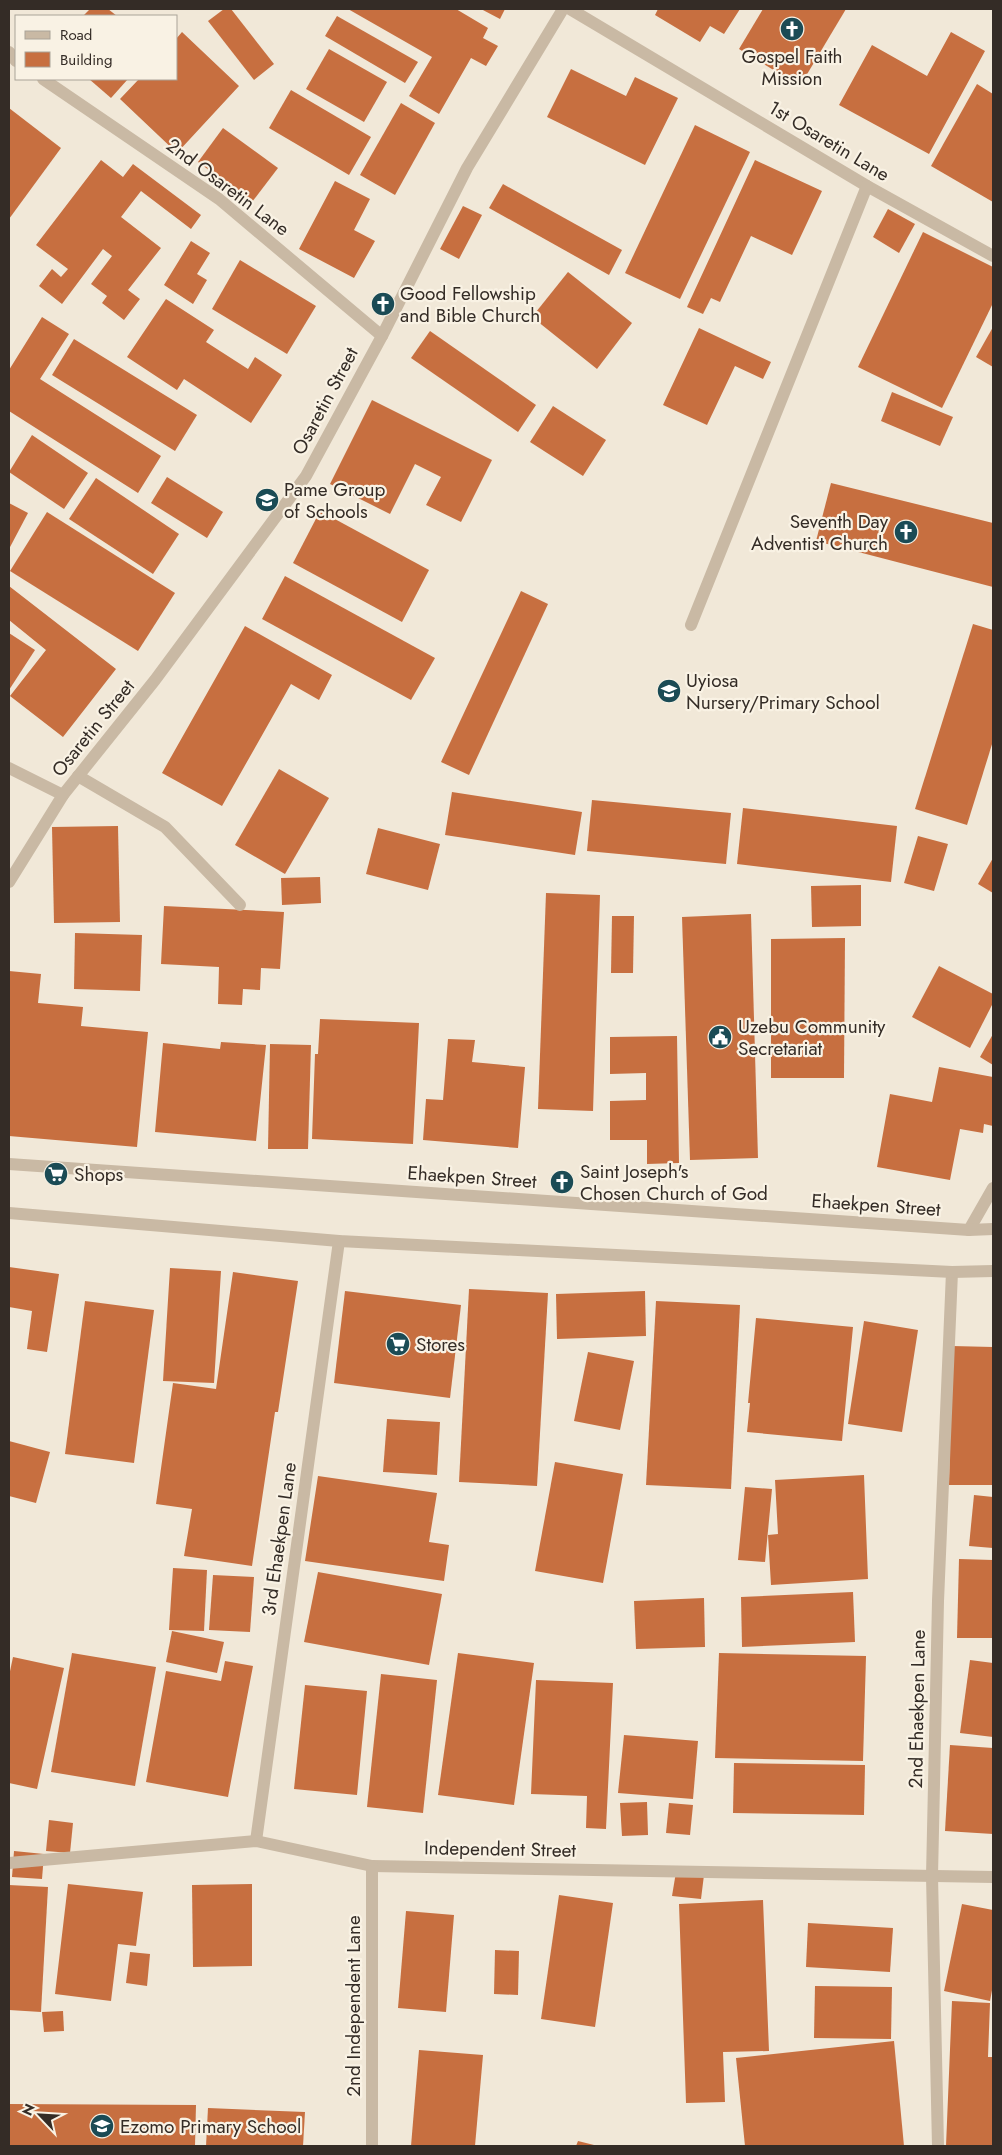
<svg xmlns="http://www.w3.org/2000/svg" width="1002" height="2155" font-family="Jost,sans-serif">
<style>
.building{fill:#c76f40}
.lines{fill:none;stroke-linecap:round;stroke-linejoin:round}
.minor{stroke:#c9b9a4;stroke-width:12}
.tertiary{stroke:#c9b9a4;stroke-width:12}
.labels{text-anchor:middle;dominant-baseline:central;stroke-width:4.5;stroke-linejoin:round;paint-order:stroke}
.poi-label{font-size:19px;fill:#342c26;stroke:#f9f2e4;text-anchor:start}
.street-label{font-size:19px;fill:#342c26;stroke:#f9f2e4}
</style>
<rect width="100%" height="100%" fill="#f1e8d8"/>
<!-- building -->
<g class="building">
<polygon points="90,9 108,9 117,16 83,16"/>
<polygon points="224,9 231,9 274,64 254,80 208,21"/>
<polygon points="348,9 456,9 488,28 483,38 498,46 486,66 471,58 439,114 409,96 432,57"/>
<polygon points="481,9 505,9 500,19"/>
<polygon points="658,9 740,9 724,34 710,26 700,42 655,15"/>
<polygon points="763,9 846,9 800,86 739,49"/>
<polygon points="337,16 418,62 405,83 325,36"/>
<polygon points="182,32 239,86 177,153 120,99 139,79 176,79 176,39"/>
<polygon points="951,32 985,51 929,154 839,105 872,45 927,76"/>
<polygon points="329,49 387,82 364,122 306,89"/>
<polygon points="571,69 626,96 635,77 678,98 645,165 547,117"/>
<polygon points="89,79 128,79 111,98"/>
<polygon points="977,84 993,94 993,202 931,166"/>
<polygon points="291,90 371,137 349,175 269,128"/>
<polygon points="401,103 435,123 395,195 360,175"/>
<polygon points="9,108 61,148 9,219"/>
<polygon points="695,125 750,152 680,299 625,273"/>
<polygon points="223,128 278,168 252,202 198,162"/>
<polygon points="101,160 123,177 133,164 201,215 191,229 141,191 121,217 161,248 128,290 140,299 124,320 102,303 107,296 91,284 112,256 103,249 62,304 39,286 52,269 61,277 68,269 36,245"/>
<polygon points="755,160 822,191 792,255 751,236 720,302 711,298 703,314 687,307"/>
<polygon points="335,181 370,199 354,230 375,241 354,278 299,249"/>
<polygon points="503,184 622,250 609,275 489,208"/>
<polygon points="463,206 482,215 459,259 440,249"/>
<polygon points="888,209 915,224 899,253 873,237"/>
<polygon points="923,232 993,267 993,303 942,408 858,367"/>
<polygon points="191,241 210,253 197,274 207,280 193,304 164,285"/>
<polygon points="240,260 316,306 287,354 212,309"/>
<polygon points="568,272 632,323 597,369 532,317"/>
<polygon points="166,299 214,330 206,342 248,369 255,357 282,375 251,423 184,379 177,390 127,357"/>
<polygon points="42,317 69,334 40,379 161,456 138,493 9,411 9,370"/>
<polygon points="993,327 993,367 976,357"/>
<polygon points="699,328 771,362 763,379 735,366 707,425 663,405"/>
<polygon points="430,331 536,405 518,432 411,358"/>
<polygon points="74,339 197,415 175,451 52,375"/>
<polygon points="892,392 953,417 940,446 881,421"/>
<polygon points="372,400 492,460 461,522 426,505 441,477 415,464 390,514 330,484"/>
<polygon points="553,406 606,440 583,476 530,442"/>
<polygon points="32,435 88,473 64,509 9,472"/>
<polygon points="167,477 223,512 207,538 151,503"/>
<polygon points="96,478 179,534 153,574 69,519"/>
<polygon points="831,483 993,523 993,587 816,541"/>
<polygon points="9,503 28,513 9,549"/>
<polygon points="320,511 429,570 402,622 293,563"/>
<polygon points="47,512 175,593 138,651 10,571"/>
<polygon points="285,576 435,658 411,700 262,619"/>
<polygon points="9,586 116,669 63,737 10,696 46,650 9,620"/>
<polygon points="521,591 548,604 469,775 441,762"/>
<polygon points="973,624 993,630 993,741 967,825 915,809"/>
<polygon points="245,626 332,675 319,700 291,684 222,806 162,773"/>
<polygon points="9,633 35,650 9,690"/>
<polygon points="279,769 329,798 285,874 235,845"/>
<polygon points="452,792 582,812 575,855 445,835"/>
<polygon points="592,800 731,813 726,864 587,851"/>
<polygon points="743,808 897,826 891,882 737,864"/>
<polygon points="118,826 120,922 54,923 52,827"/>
<polygon points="378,828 440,844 428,890 366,874"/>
<polygon points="918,836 948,844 934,891 904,883"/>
<polygon points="993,858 993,893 978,884"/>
<polygon points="320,877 321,903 282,905 281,878"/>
<polygon points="861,885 861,926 812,927 811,886"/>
<polygon points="546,893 600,895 593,1111 538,1109"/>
<polygon points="164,906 284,912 280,969 261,968 260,990 243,989 242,1005 218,1004 219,967 161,964"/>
<polygon points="751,914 758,1158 690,1160 682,917"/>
<polygon points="612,916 634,916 633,973 611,973"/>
<polygon points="75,933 142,935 140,991 74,989"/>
<polygon points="845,938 844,1078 771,1078 771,939"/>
<polygon points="939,966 993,994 993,1003 970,1048 912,1017"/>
<polygon points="9,971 41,974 38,1003 83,1007 81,1026 148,1032 137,1147 9,1136"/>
<polygon points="320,1019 419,1023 413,1144 312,1139 315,1054 318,1054"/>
<polygon points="993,1034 993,1065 980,1057"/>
<polygon points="677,1036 679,1163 647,1164 647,1140 610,1140 610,1101 646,1100 646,1073 610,1074 610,1037"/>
<polygon points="448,1039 475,1040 472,1062 525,1067 518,1148 423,1140 426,1099 443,1100"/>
<polygon points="221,1042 266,1045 256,1141 155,1132 163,1043 220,1049"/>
<polygon points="270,1044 311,1045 308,1149 268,1149"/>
<polygon points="939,1067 993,1077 993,1126 984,1124 983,1133 960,1129 950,1180 877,1167 890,1094 932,1102"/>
<polygon points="9,1267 59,1274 47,1352 27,1349 32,1311 9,1307"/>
<polygon points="170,1268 221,1271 214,1383 163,1381"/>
<polygon points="233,1272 298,1281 278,1412 275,1412 252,1566 184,1556 192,1509 156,1504 173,1383 216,1389"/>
<polygon points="469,1289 548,1293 537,1486 459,1482"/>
<polygon points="345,1291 461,1305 450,1398 334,1383"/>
<polygon points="645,1291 646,1336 557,1339 556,1294"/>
<polygon points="85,1301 154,1310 134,1463 65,1454"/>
<polygon points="656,1301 740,1305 731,1489 646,1485"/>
<polygon points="756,1318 853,1327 842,1441 747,1432 750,1403 748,1403"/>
<polygon points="864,1321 918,1330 902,1432 848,1424"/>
<polygon points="952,1346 993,1347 993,1485 949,1485"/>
<polygon points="588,1352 634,1361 620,1430 574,1421"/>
<polygon points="387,1419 440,1422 437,1475 383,1472"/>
<polygon points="9,1441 50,1452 36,1503 9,1496"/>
<polygon points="555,1462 623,1474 603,1583 535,1571"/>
<polygon points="864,1475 868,1579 771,1585 768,1535 778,1534 775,1480"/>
<polygon points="318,1476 437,1493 429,1542 449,1545 444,1581 305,1561"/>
<polygon points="745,1487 772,1489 765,1562 738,1560"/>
<polygon points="974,1495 993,1497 993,1548 969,1546"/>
<polygon points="959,1559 993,1560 993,1638 957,1638"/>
<polygon points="173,1568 207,1570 204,1631 169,1630"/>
<polygon points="318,1572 442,1594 429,1665 304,1642"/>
<polygon points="213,1575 254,1577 250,1632 209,1630"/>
<polygon points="853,1592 855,1642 742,1647 741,1597"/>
<polygon points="704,1598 705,1647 636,1649 634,1601"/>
<polygon points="172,1631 224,1642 217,1673 166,1662"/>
<polygon points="72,1653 156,1667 135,1786 51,1772"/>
<polygon points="458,1653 534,1663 514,1805 438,1795"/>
<polygon points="719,1653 866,1656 863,1761 715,1758"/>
<polygon points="13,1657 64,1668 37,1789 9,1783 9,1676"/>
<polygon points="970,1660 993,1663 993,1737 960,1733"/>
<polygon points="225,1661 253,1666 228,1797 146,1782 166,1671 221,1681"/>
<polygon points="381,1674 437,1680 423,1813 367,1807"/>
<polygon points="536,1680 613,1683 606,1829 586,1828 587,1796 531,1794"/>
<polygon points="305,1685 367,1691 357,1795 294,1789"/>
<polygon points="624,1735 698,1741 693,1799 618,1793"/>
<polygon points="950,1745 993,1748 993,1834 945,1831"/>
<polygon points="734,1763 865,1765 864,1815 733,1813"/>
<polygon points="647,1802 648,1835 622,1836 620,1803"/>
<polygon points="669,1803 693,1805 690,1835 666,1833"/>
<polygon points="49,1820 73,1823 70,1853 46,1851"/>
<polygon points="14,1851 44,1854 42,1879 12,1877"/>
<polygon points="676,1872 704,1875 701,1899 672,1896"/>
<polygon points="68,1884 143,1892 136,1946 118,1944 111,2001 55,1994"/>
<polygon points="252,1884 252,1966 193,1967 192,1885"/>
<polygon points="9,1885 48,1887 41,2012 9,2010"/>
<polygon points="559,1895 613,1903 595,2027 541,2019"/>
<polygon points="763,1900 769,2051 723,2052 725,2102 686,2103 679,1904"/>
<polygon points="962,1904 993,1910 993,1985 990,2001 944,1991"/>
<polygon points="406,1911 454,1915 446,2012 398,2008"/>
<polygon points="808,1923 893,1928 890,1972 806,1967"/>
<polygon points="495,1950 519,1951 518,1995 494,1994"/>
<polygon points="130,1952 150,1954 147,1986 126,1983"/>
<polygon points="815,1986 892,1987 891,2039 814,2038"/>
<polygon points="952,2001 990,2003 988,2057 993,2057 993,2146 946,2146"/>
<polygon points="63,2011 64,2031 44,2032 42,2012"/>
<polygon points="894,2041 904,2146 745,2146 736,2058"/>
<polygon points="419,2050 483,2055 475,2146 411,2146"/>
<polygon points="9,2104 196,2105 195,2146 9,2146"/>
<polygon points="208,2108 305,2112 303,2146 206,2146"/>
<polygon points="578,2141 598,2146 576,2146"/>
</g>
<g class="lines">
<!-- minor -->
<g class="minor">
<polyline points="570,9 867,186 993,256"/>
<polyline points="9,52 16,61"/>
<polyline points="43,79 219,199 382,336"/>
<polyline points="691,625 867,186"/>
<polyline points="9,768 63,795"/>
<polyline points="78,776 165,827 240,905"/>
<polyline points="9,882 63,795 155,680 306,476 382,336 467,168 563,9"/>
<polyline points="969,1230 993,1188"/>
<polyline points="256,1841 339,1241"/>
<polyline points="9,1863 256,1841 372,1866 993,1877"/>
<polyline points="372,1866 372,2146"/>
<polyline points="938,2146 932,1876 938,1601 952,1272"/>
</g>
<!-- tertiary -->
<g class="tertiary">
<polyline points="9,1164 969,1230 993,1229"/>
<polyline points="9,1213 339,1241 952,1272 993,1271"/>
</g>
</g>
<!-- icons -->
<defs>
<g id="church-disc" transform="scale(1.25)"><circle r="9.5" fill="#1b4b55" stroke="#f9f2e4"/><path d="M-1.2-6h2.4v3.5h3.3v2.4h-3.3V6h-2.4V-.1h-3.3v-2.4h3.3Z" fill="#fff"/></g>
<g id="school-disc" transform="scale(1.25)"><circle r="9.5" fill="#1b4b55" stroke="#f9f2e4"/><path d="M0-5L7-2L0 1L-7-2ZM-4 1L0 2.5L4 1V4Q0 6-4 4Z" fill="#fff"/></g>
<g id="civic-disc" transform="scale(1.25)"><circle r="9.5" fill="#1b4b55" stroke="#f9f2e4"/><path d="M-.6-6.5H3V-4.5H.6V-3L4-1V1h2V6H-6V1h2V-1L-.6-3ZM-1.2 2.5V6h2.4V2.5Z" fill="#fff"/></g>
<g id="supermarket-disc" transform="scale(1.25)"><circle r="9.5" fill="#1b4b55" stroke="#f9f2e4"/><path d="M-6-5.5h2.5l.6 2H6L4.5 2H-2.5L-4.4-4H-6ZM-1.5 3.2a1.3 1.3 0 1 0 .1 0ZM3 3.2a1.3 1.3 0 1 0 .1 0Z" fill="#fff"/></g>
</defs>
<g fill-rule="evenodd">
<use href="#church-disc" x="792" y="29"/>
<use href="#church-disc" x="383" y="304"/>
<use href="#school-disc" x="267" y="500"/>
<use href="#church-disc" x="906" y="532"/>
<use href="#school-disc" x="669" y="691"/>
<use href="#civic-disc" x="720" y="1037"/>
<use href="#supermarket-disc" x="56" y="1174"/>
<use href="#church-disc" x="562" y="1182"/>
<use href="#supermarket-disc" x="398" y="1344"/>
<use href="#school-disc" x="102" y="2126"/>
</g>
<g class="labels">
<!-- poi labels -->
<g class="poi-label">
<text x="792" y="56" text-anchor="middle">Gospel Faith<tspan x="792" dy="22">Mission</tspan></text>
<text x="400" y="293">Good Fellowship<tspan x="400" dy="22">and Bible Church</tspan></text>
<text x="284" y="489">Pame Group<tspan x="284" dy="22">of Schools</tspan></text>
<text x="888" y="521" text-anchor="end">Seventh Day<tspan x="888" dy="22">Adventist Church</tspan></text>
<text x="686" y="680">Uyiosa<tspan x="686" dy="22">Nursery/Primary School</tspan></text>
<text x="738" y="1026">Uzebu Community<tspan x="738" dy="22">Secretariat</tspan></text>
<text x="580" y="1171">Saint Joseph's<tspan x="580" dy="22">Chosen Church of God</tspan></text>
<text x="74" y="1174">Shops</text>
<text x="416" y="1344">Stores</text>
<text x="120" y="2126">Ezomo Primary School</text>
</g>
<!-- street labels -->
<g class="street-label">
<text transform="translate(829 141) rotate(31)">1st Osaretin Lane</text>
<text transform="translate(228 187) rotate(37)">2nd Osaretin Lane</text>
<text transform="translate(325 401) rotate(-62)">Osaretin Street</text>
<text transform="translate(93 728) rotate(-51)">Osaretin Street</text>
<text transform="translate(472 1177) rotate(4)">Ehaekpen Street</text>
<text transform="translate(876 1205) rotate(4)">Ehaekpen Street</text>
<text transform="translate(279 1539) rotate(-82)">3rd Ehaekpen Lane</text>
<text transform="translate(917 1709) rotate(-89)">2nd Ehaekpen Lane</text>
<text transform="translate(500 1849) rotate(1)">Independent Street</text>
<text transform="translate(353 2006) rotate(-90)">2nd Independent Lane</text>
</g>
</g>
<!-- border -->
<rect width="1002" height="2155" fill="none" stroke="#342c26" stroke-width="20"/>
<!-- legend -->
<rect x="15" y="15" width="162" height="65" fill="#f9f2e4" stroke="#aaa398"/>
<rect x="25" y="31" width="25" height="8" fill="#c9b9a4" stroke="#aaa398"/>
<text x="60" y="40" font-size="15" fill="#342c26">Road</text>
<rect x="25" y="52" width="25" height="15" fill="#c76f40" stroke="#aaa398"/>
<text x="60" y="65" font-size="15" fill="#342c26">Building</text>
<!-- north arrow -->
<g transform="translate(40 2115) rotate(295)" stroke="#f9f2e4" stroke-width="4" paint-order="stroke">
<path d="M0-4L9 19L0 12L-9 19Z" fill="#342c26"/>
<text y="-8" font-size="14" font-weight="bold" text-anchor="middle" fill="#342c26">N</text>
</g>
</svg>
